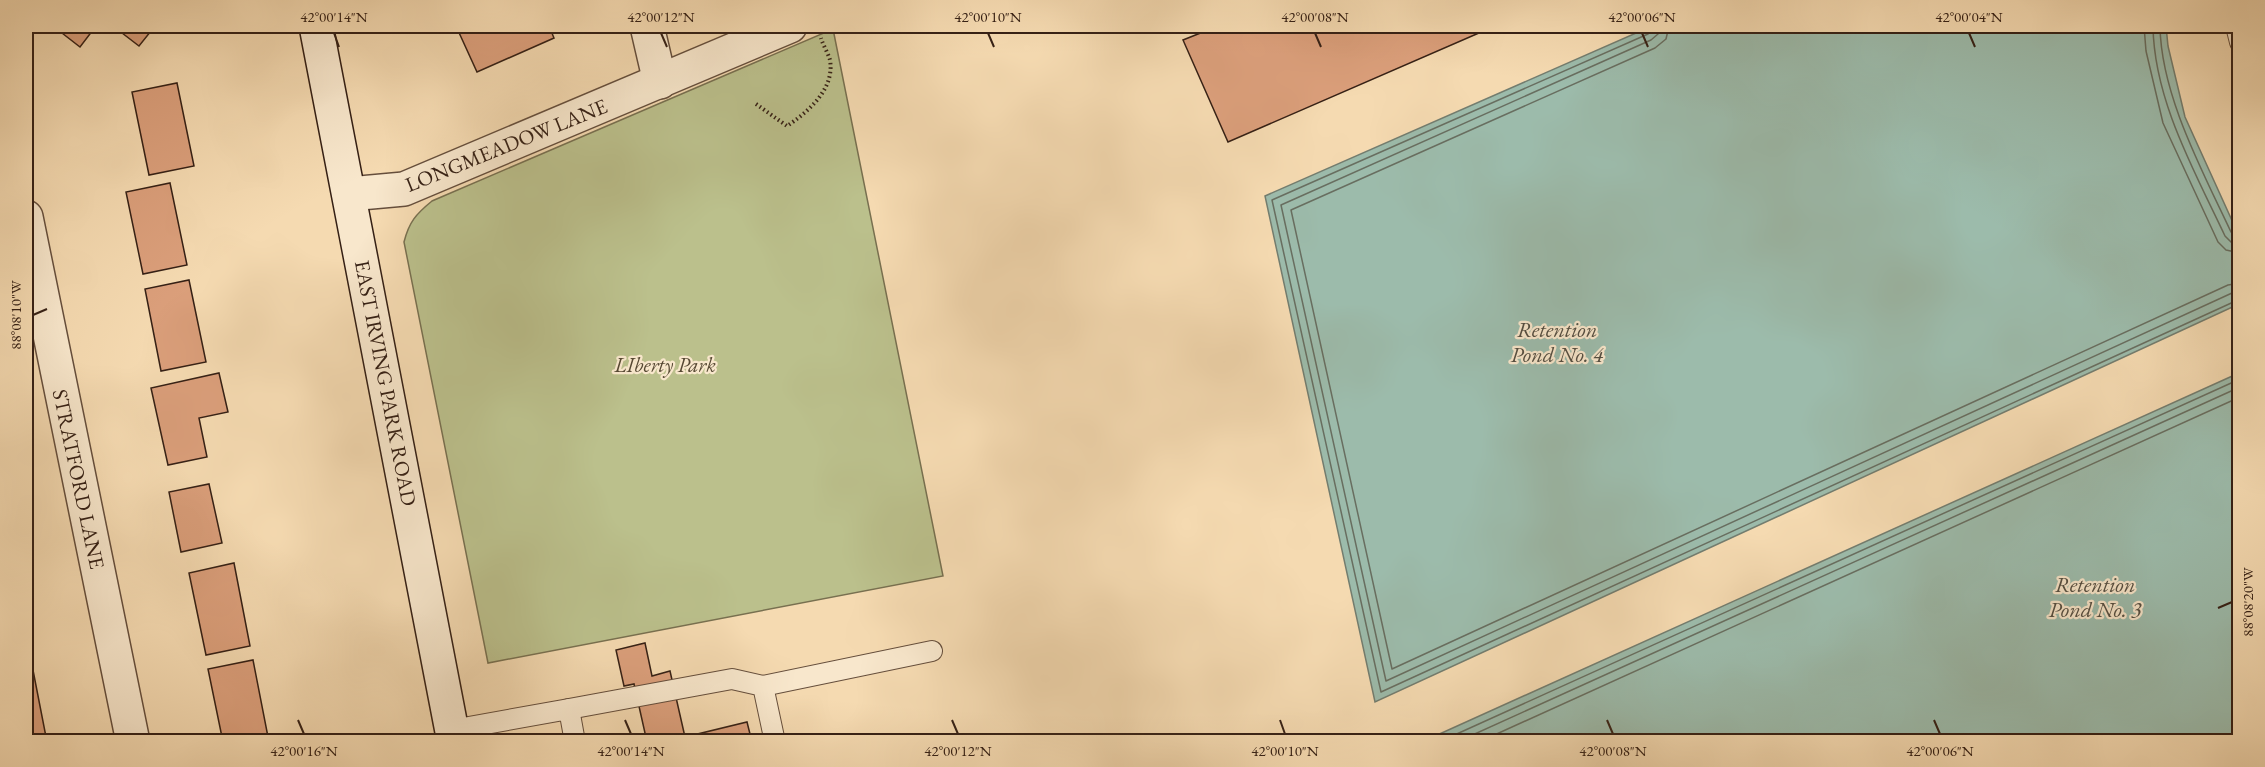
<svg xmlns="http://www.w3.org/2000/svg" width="2265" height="767" font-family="'EB Garamond',serif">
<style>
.green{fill:#bbc08c;stroke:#787050;stroke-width:1.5}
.water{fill:#9cbbab;stroke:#737d6f;stroke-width:1.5}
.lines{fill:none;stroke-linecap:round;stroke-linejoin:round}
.shore{stroke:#686e60;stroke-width:1.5}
.building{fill:#db9f7b;stroke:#352015;stroke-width:1.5}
.lane-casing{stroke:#654e3c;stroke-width:22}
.street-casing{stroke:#654e3c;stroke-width:36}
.secondary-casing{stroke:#352015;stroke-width:36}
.path{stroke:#352015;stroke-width:4;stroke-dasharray:1.5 3;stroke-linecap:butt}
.lane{stroke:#f8e7cc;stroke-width:20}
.street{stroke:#f8e7cc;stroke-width:33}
.secondary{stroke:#f8e7cc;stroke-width:33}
.ticks{fill:none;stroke:#352015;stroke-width:2}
.labels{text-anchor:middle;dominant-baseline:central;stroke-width:4.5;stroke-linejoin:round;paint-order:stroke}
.street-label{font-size:21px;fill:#352015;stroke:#f8e7cc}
.park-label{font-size:21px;font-style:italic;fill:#564833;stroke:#f8e7cc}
.water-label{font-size:22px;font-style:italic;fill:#544e42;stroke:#f8e7cc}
.neatline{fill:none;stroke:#352015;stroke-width:2}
.ticks-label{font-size:15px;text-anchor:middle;fill:#352015}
</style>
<rect width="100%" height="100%" fill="#f5dab1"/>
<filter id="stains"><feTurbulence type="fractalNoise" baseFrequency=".00333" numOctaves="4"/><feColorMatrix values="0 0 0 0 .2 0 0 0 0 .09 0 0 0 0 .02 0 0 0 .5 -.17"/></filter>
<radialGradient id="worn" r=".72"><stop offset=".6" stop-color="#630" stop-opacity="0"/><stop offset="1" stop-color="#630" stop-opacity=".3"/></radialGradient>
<!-- green -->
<path class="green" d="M833,29L943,576L488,663L404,242C409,222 416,214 432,201Z"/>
<!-- water -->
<g class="water">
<polygon points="1652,26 2166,26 2168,46 2185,117 2239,236 2239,304 1375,702 1265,196"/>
<polygon points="2239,373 2239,741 1424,741"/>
</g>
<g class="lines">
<!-- shore -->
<g class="shore">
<polyline points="1652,26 1651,31 1648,34 1272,200 1381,692 2240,299"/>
<polyline points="1660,26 1658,34 1651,40 1281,205 1386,681 2232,293 2240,292"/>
<polyline points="1669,26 1666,39 1655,48 1291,210 1392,669 2228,285 2240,283"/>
<polyline points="2144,26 2146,51 2163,123 2218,242 2226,250 2240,253"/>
<path d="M2153,26C2154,100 2194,170 2225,236L2231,242L2240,244"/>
<path d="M2160,26C2161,95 2202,170 2231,232L2240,236"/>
<polyline points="1439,742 2240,379"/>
<polyline points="1457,742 2240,387"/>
<polyline points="1479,742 2240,397"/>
</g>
</g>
<!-- building -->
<g class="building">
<polygon points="53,26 96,26 80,47"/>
<polygon points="113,26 155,26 139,46"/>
<polygon points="456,26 549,26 554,38 477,72"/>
<polygon points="1218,26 1495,26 1228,142 1183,40"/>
<polygon points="177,83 194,166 149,175 132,92"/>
<polygon points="170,183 187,265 143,274 126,192"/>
<polygon points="189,280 206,362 161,371 145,289"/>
<polygon points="219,373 228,412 199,418 207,457 168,465 151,388"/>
<polygon points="209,484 222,543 181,552 169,492"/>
<polygon points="234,563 250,646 206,655 189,573"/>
<polygon points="645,643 652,676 670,671 685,737 747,722 752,742 647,742 634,684 624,686 616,650"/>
<polygon points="253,660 269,742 223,742 208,669"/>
<polygon points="32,665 47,742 26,742 26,666"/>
</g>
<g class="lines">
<!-- lane casing -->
<g class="lane-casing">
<g id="lane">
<polyline points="2236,26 2240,42"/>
<polyline points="763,686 932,651"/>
<polyline points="569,709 732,679 763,686 775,742"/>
<polyline points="452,730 569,709 575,742"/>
</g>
</g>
<!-- street casing -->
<g class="street-casing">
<g id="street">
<polyline points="647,26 660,82"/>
<polyline points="349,194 404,189 790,26"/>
<polyline points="26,217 133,742"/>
</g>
</g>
<!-- secondary casing -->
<g class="secondary-casing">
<polyline id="secondary" points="316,26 454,742"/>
</g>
<!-- path -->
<path class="path" d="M756,104L787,126C808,112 835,89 830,60C828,53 823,45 821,38"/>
<!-- lane -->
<use href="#lane" class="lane"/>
<!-- street -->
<use href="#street" class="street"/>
<!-- secondary -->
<use href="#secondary" class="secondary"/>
</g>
<!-- ticks -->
<path class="ticks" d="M334,33L339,47M661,33L667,47M988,33L994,47M1315,33L1321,47M1642,33L1648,47M1969,33L1975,47M33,315L47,309M2218,608L2232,602M298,720L304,734M625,720L631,734M952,720L958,734M1280,720L1285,734M1607,720L1613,734M1934,720L1940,734"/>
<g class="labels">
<!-- street labels -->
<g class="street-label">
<text transform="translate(506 145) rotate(-22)">LONGMEADOW LANE</text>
<text transform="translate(386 383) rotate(79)">EAST IRVING PARK ROAD</text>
<text transform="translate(79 479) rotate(78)">STRATFORD LANE</text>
</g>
<!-- park labels -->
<g class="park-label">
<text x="665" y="364">LIberty Park</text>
</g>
<!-- water labels -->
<g class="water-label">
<text x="1557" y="329">Retention<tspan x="1557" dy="25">Pond No. 4</tspan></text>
<text x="2095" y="584">Retention<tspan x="2095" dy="25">Pond No. 3</tspan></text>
</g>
</g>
<!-- margin -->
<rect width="2265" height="767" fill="none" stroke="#f5dab1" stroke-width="66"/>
<rect x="33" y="33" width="2199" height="701" class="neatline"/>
<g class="ticks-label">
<text x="334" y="22">42°00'14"N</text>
<text x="661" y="22">42°00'12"N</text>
<text x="988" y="22">42°00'10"N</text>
<text x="1315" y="22">42°00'08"N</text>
<text x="1642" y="22">42°00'06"N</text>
<text x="1969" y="22">42°00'04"N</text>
<text transform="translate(16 315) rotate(-90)" y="5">88°08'10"W</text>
<text transform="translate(2248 602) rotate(-90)" y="5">88°08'20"W</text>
<text x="304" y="756">42°00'16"N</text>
<text x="631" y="756">42°00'14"N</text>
<text x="958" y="756">42°00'12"N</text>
<text x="1285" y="756">42°00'10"N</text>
<text x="1613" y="756">42°00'08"N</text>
<text x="1940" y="756">42°00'06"N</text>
</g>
<rect width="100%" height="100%" filter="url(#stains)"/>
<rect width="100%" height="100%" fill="url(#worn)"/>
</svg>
